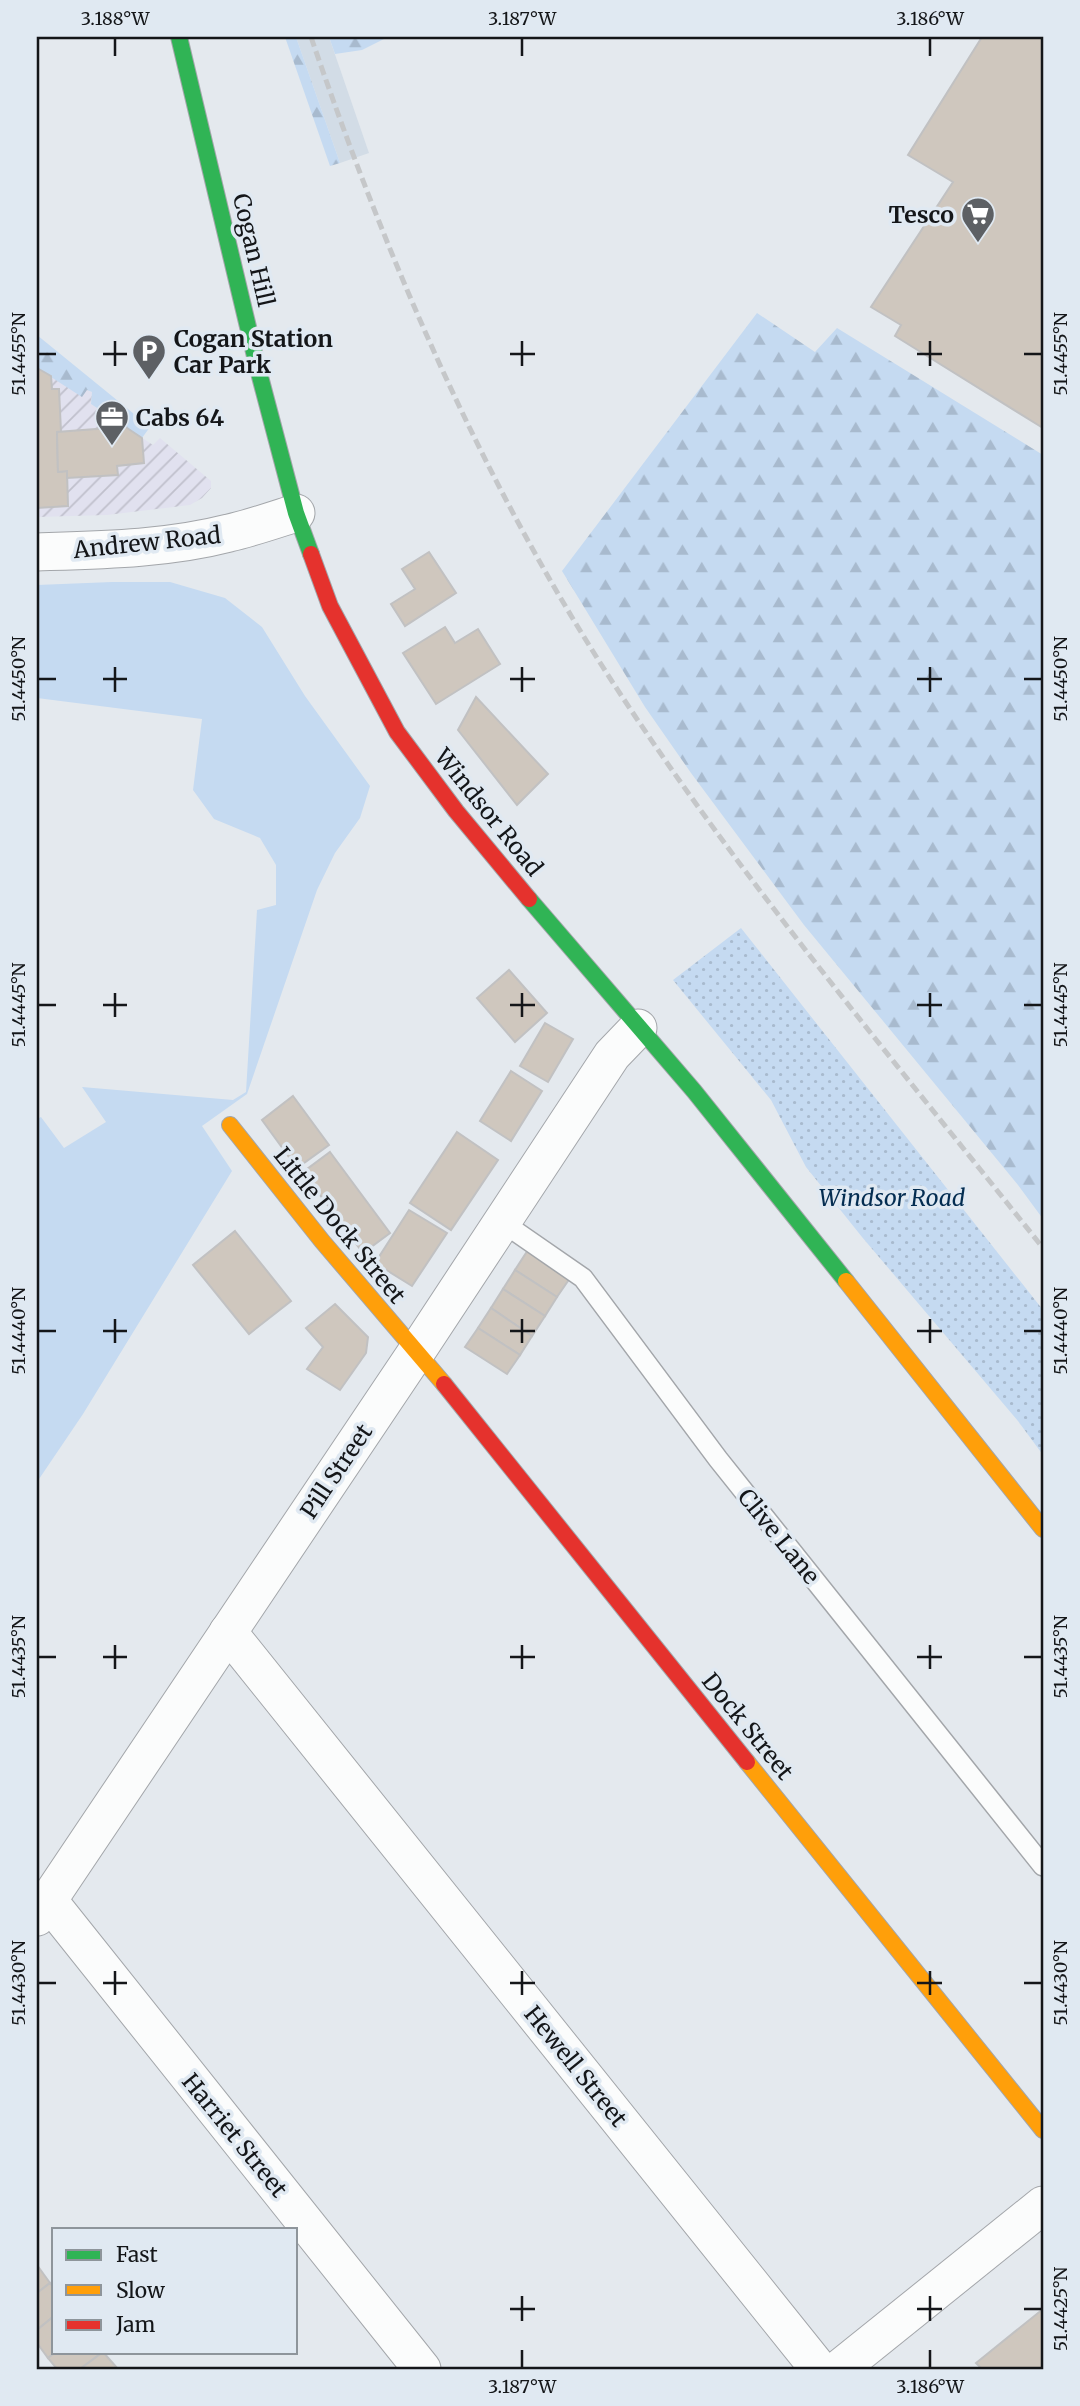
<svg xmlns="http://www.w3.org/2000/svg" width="1080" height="2406" font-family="Merriweather,serif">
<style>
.built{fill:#d2dce6}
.industrial{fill:url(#industrial-furrows)}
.grass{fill:url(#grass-dots)}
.forest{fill:url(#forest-firs)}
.park{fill:#c5daf1}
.building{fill:#cfc7be;stroke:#c1c1c2;stroke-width:2}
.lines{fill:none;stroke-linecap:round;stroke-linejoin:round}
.lane-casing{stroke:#a3a6aa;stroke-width:22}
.street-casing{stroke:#a3a6aa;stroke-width:39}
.fast-casing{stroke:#a3a6aa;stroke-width:18}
.slow-casing{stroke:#a3a6aa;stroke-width:18}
.jam-casing{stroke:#a3a6aa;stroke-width:18}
.lane{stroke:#fbfcfc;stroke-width:19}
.street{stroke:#fbfcfc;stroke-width:37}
.fast{stroke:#30b455;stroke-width:16}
.slow{stroke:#ff9f0a;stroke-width:16}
.jam{stroke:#e5322d;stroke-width:16}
.rail{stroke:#c5c7c9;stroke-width:5;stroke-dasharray:10 5;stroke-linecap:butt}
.ticks{fill:none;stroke:#141619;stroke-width:2.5}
.labels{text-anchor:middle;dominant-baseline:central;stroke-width:7;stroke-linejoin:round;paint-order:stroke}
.poi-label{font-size:23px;font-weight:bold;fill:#141619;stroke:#e0e9f2;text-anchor:start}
.street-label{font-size:23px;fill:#141619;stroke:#e0e9f2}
.park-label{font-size:23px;font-style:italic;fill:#042d51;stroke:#e0e9f2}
.neatline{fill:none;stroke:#141619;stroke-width:2.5}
.ticks-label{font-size:18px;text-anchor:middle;fill:#141619}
</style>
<defs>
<pattern id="industrial-furrows" width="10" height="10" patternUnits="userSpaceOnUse" patternTransform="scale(1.75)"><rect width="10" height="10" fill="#e1e1ef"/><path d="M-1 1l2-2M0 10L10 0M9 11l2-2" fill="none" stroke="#c0c0cc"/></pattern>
<pattern id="grass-dots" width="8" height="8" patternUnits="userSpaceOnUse" patternTransform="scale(1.75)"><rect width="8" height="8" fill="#c5daf1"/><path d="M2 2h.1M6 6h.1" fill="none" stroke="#a8bace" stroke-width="1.8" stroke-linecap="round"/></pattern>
<pattern id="forest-firs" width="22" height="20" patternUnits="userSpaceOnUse" patternTransform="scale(1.75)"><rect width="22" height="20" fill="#c5daf1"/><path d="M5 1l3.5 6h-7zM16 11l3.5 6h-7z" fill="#a8bace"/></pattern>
</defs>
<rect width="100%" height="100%" fill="#e4e9ee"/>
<!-- built -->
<polygon class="built" points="296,37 329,37 369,153 340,163"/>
<!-- industrial -->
<polygon class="industrial" points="37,368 51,376 92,392 91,404 153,445 160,438 211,481 211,488 202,498 190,505 107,515 37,517"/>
<!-- grass -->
<polygon class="grass" points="741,928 1043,1310 1043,1455 1018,1421 862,1237 806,1167 771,1100 673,980"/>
<!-- forest -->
<g class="forest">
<polygon points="285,37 296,37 340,163 330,166"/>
<polygon points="329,37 388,37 362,50 335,54"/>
<polygon points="757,313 815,352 837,328 1043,455 1043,1219 1018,1185 804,925 691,773 645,707 562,571"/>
<polygon points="37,335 150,427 142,438 91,404 92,392 87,390 82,397 37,368"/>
</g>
<!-- park -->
<polygon class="park" points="112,582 170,582 225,598 262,627 305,696 370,786 360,818 335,853 317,890 247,1094 202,1126 232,1171 83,1414 37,1482 37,1119 41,1117 64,1148 106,1122 82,1087 233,1100 246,1092 257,910 276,905 276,865 260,838 214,819 193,790 202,719 37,698 37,585"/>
<!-- building -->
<g class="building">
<polygon points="982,37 1043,37 1043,428 895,336 901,325 871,307 953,182 908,155"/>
<polygon points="37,368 51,376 52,389 59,389 61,432 57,432 58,472 67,471 68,506 37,508"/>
<polygon points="109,416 142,438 144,463 117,466 118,475 67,478 67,471 58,472 57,432 109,428"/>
<polygon points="429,552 456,593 405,626 391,604 415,589 402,569"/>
<polygon points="445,627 455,643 478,629 500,664 436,704 403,653"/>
<polygon points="476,697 548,774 517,805 458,730"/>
<polygon points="509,970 547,1013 515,1042 477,998"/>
<polygon points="545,1023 573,1039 548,1082 520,1066"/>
<polygon points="511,1071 542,1091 511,1141 480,1121"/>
<polygon points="293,1096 329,1145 297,1168 262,1120"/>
<polygon points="457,1132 498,1160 451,1230 410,1203"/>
<polygon points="330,1152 390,1233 363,1253 303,1172"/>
<polygon points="409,1210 447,1233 412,1286 375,1263"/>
<polygon points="235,1231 291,1301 249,1334 193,1265"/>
<polygon points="528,1250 570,1278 557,1297 515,1270"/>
<polygon points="515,1270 557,1297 545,1316 503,1289"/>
<polygon points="503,1289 545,1316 532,1336 491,1308"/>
<polygon points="335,1304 368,1337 366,1353 340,1390 307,1369 323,1347 306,1328"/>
<polygon points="491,1308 532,1336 520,1355 478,1328"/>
<polygon points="478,1328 520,1355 507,1374 465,1347"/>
<polygon points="37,2265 50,2283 37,2293"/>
<polygon points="50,2283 54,2288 54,2316 37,2330 37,2293"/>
<polygon points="1043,2309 1043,2369 982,2369 976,2363"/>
<polygon points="54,2316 56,2352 48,2358 37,2343 37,2330"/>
<polygon points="56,2352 103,2352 80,2369 57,2369 48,2358"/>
<polygon points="103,2352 118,2369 80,2369"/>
</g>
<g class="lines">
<!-- lane casing -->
<g class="lane-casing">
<polyline id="lane" points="502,1222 583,1278 718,1459 1043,1866"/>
</g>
<!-- street casing -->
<g class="street-casing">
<g id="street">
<path d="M37,552C101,550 167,549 229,533C251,528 274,520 296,513"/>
<polyline points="228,1632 819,2369"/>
<polyline points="48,1900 422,2369"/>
<polyline points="37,1917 417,1351 612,1055 638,1028"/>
<polyline points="839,2369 1043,2205"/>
</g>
</g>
<!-- fast casing -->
<g class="fast-casing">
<g id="fast">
<polyline points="179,37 258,369 296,513 311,554"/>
<polyline points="529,899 694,1091 846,1281"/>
</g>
</g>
<!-- slow casing -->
<g class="slow-casing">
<g id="slow">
<polyline points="230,1125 322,1241 444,1384"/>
<polyline points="846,1281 1043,1529"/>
<polyline points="747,1762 1043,2130"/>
</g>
</g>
<!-- jam casing -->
<g class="jam-casing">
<g id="jam">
<polyline points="311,554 330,606 397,732 456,811 529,899"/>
<polyline points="444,1384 747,1762"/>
</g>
</g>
<!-- lane -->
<use href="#lane" class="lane"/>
<!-- street -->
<use href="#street" class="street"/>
<!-- fast -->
<use href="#fast" class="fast"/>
<!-- slow -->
<use href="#slow" class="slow"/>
<!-- jam -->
<use href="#jam" class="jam"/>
<!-- rail -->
<path class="rail" d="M311,37C387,259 479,474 606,672C737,875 893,1059 1043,1248"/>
</g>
<!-- ticks -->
<path class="ticks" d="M115,38V56M522,38V56M930,38V56M115,341V366M522,341V366M930,341V366M38,354H56M103,354H127M510,354H535M917,354H942M1024,354H1042M115,667V692M522,667V692M930,667V692M38,679H56M103,679H127M510,679H535M917,679H942M1024,679H1042M115,993V1017M522,993V1017M930,993V1017M38,1005H56M103,1005H127M510,1005H535M917,1005H942M1024,1005H1042M115,1319V1343M522,1319V1343M930,1319V1343M38,1331H56M103,1331H127M510,1331H535M917,1331H942M1024,1331H1042M115,1645V1669M522,1645V1669M930,1645V1669M38,1657H56M103,1657H127M510,1657H535M917,1657H942M1024,1657H1042M115,1971V1995M522,1971V1995M930,1971V1995M38,1983H56M103,1983H127M510,1983H535M917,1983H942M1024,1983H1042M522,2296V2321M930,2296V2321M510,2309H535M917,2309H942M1024,2309H1042M522,2350V2368M930,2350V2368"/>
<!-- icons -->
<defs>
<g id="supermarket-pin" transform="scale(1.75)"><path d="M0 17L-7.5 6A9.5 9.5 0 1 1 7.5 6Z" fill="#5d6064" stroke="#e0e9f2"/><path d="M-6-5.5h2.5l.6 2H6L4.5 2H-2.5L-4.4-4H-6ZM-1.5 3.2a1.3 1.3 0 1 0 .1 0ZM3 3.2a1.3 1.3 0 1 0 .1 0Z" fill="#fff"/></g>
<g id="parking-pin" transform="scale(1.75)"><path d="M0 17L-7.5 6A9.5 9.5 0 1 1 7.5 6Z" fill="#5d6064" stroke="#e0e9f2"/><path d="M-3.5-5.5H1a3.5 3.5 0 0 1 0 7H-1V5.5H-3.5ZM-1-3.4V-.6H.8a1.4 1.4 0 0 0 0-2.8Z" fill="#fff"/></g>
<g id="office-pin" transform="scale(1.75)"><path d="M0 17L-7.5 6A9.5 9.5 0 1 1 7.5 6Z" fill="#5d6064" stroke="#e0e9f2"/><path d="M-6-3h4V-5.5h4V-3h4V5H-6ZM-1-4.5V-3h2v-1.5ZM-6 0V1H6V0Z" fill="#fff"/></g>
</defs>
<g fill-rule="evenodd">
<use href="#supermarket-pin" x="978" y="214"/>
<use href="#parking-pin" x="149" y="351"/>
<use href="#office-pin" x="112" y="417"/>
</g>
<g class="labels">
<!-- poi labels -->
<g class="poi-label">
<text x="954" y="214" text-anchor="end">Tesco</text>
<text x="174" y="338">Cogan Station<tspan x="174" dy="26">Car Park</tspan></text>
<text x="136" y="417">Cabs 64</text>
</g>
<!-- street labels -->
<g class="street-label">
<text transform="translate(254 250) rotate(77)">Cogan Hill</text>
<text transform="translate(147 542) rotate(-6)">Andrew Road</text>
<text transform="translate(489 812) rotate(51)">Windsor Road</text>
<text transform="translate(340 1225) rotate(51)">Little Dock Street</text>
<text transform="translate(336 1471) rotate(-56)">Pill Street</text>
<text transform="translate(779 1536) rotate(51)">Clive Lane</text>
<text transform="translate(748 1726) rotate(51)">Dock Street</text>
<text transform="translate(576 2066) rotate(51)">Hewell Street</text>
<text transform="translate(235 2135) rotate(51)">Harriet Street</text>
</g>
<!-- park labels -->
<g class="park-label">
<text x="892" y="1197">Windsor Road</text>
</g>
</g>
<!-- border -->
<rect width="1080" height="2406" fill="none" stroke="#e0e9f2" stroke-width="77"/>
<!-- legend -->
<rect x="52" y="2228" width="245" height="126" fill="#e0e9f2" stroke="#8e959b" stroke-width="2"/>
<rect x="66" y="2250" width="35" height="10" fill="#30b455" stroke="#8e959b" stroke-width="2"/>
<text x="116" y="2262" font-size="21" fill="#141619">Fast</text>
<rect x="66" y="2285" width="35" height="10" fill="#ff9f0a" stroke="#8e959b" stroke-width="2"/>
<text x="116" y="2298" font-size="21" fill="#141619">Slow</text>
<rect x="66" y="2320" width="35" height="10" fill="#e5322d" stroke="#8e959b" stroke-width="2"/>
<text x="116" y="2332" font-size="21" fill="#141619">Jam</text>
<rect x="38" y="38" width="1004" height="2330" class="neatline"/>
<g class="ticks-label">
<text x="115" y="25">3.188°W</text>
<text x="522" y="25">3.187°W</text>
<text x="930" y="25">3.186°W</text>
<text transform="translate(19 354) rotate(-90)" y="6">51.4455°N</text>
<text transform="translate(1061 354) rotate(-90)" y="6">51.4455°N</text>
<text transform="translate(19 679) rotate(-90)" y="6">51.4450°N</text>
<text transform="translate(1061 679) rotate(-90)" y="6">51.4450°N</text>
<text transform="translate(19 1005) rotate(-90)" y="6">51.4445°N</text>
<text transform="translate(1061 1005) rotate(-90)" y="6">51.4445°N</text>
<text transform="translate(19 1331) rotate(-90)" y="6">51.4440°N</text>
<text transform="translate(1061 1331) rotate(-90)" y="6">51.4440°N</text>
<text transform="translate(19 1657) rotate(-90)" y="6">51.4435°N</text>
<text transform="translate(1061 1657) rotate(-90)" y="6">51.4435°N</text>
<text transform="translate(19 1983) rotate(-90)" y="6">51.4430°N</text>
<text transform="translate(1061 1983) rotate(-90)" y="6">51.4430°N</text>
<text transform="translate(1061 2309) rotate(-90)" y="6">51.4425°N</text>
<text x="522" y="2393">3.187°W</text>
<text x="930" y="2393">3.186°W</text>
</g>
</svg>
